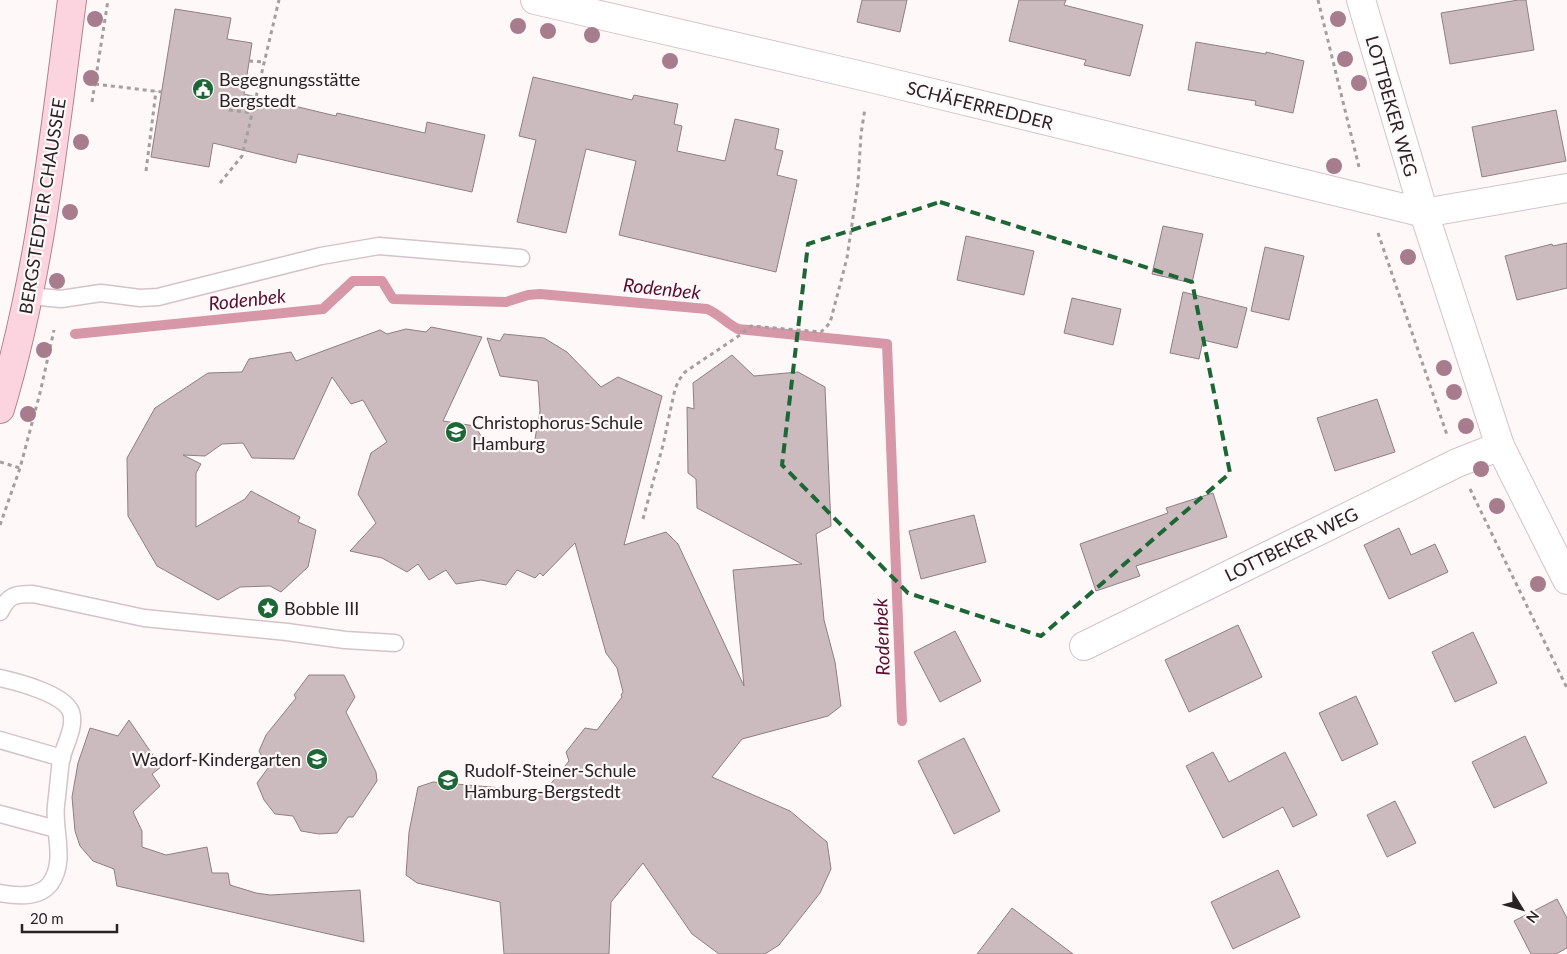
<svg xmlns="http://www.w3.org/2000/svg" width="1567" height="954" font-family="Lato,sans-serif">
<style>
.lines{fill:none;stroke-linecap:round;stroke-linejoin:round}
.stream{stroke:#d697a9;stroke-width:10}
.building{fill:#cbbabe;stroke:#8f7f83}
.lane-casing{stroke:#d4c3c8;stroke-width:19}
.street-casing{stroke:#d4c3c8;stroke-width:30}
.primary-casing{stroke:#b18390;stroke-width:30}
.path{stroke:#a49e9f;stroke-width:3;stroke-dasharray:4 4;stroke-linecap:butt}
.lane{stroke:#fff;stroke-width:16}
.street{stroke:#fff;stroke-width:28}
.primary{stroke:#fcd4df;stroke-width:28}
.tree{fill:#a77c8d}
.marked{fill:none;stroke:#1c6735;stroke-width:4;stroke-dasharray:10 6;stroke-linejoin:round}
.labels{text-anchor:middle;dominant-baseline:central;stroke-width:4.5;stroke-linejoin:round;paint-order:stroke}
.poi-label{font-size:18px;fill:#292325;stroke:#fff8f9;text-anchor:start}
.street-label{font-size:18px;fill:#292325;stroke:#fff8f9}
.water-label{font-size:19px;font-style:italic;fill:#570d2d;stroke:#fff8f9}
</style>
<rect width="100%" height="100%" fill="#fff8f9"/>
<g class="lines">
<!-- stream -->
<path class="stream" d="M75,334L323,309L353,281H382L393,299L506,302L528,295L540,294L707,309C719,314 726,323 738,329L887,344L902,721"/>
</g>
<!-- building -->
<g class="building">
<polygon points="862,0 907,0 900,32 857,22"/>
<polygon points="1019,0 1066,0 1064,5 1143,25 1130,76 1084,65 1086,60 1009,41"/>
<polygon points="1518,0 1526,0 1534,50 1450,64 1441,13"/>
<polygon points="175,9 231,18 227,39 252,43 244,94 336,116 337,113 425,133 427,122 485,135 472,192 298,154 296,163 213,143 209,167 151,157"/>
<polygon points="1196,42 1266,54 1266,52 1304,61 1293,113 1255,105 1256,101 1188,90"/>
<polygon points="533,77 632,100 634,95 678,104 674,124 682,126 677,151 725,161 735,119 779,129 775,149 783,151 777,175 797,180 776,272 619,235 636,161 586,149 566,233 517,222 536,140 519,136"/>
<polygon points="1556,110 1566,161 1482,177 1472,127"/>
<polygon points="1163,226 1203,234 1192,283 1152,274"/>
<polygon points="966,236 1034,251 1024,295 957,280"/>
<polygon points="1567,243 1567,288 1517,300 1505,256 1552,244 1553,246"/>
<polygon points="1265,247 1304,256 1289,320 1251,311"/>
<polygon points="1183,292 1247,308 1237,348 1203,340 1199,359 1170,353"/>
<polygon points="1072,298 1121,309 1113,345 1064,333"/>
<polygon points="431,327 482,337 443,421 475,426 481,436 502,451 533,450 540,411 538,381 500,376 487,338 500,341 504,334 544,338 567,352 601,387 618,377 662,396 624,545 666,532 678,544 744,686 733,570 802,564 697,508 696,479 688,473 687,407 694,409 693,383 732,355 754,376 798,372 825,387 831,526 816,534 824,620 835,662 841,706 828,716 742,739 712,777 790,811 827,842 831,869 820,893 779,945 765,954 719,954 692,934 643,863 611,902 609,954 504,954 500,902 417,883 406,875 409,832 418,787 433,782 502,788 512,793 541,796 569,761 566,752 585,728 597,730 622,697 621,695 623,692 617,668 606,653 575,543 543,576 540,573 535,578 517,570 506,585 481,580 456,584 446,570 429,580 418,564 407,572 382,558 350,551 376,523 358,494 371,453 387,442 363,400 351,404 332,377 294,459 252,458 243,443 222,444 205,456 183,455 201,464 196,473 196,527 245,499 251,491 300,517 298,522 316,530 308,567 281,592 270,586 240,587 218,600 157,566 128,516 127,458 155,408 208,373 242,372 249,359 291,352 296,361 380,330 387,334 406,329 426,332"/>
<polygon points="1377,399 1395,452 1335,471 1317,418"/>
<polygon points="1213,493 1227,537 1136,566 1140,576 1096,591 1080,544 1168,513 1166,508"/>
<polygon points="974,515 986,562 921,579 909,531"/>
<polygon points="1399,528 1411,555 1435,544 1448,572 1389,599 1364,545"/>
<polygon points="1238,625 1262,677 1189,712 1165,660"/>
<polygon points="955,631 981,681 940,702 914,652"/>
<polygon points="1473,632 1497,683 1455,702 1432,652"/>
<polygon points="309,675 344,675 355,697 346,712 376,772 377,781 353,817 348,817 337,833 319,834 301,831 293,816 275,814 264,800 257,783 268,768 259,751 266,735 296,698 294,695"/>
<polygon points="1356,696 1378,744 1342,761 1319,713"/>
<polygon points="129,720 161,767 152,774 160,786 133,812 142,831 142,847 166,855 207,847 212,873 228,873 230,885 256,893 270,895 360,890 364,942 117,886 114,869 93,861 80,846 75,831 72,797 78,763 90,728 118,736"/>
<polygon points="1525,736 1547,783 1494,808 1472,762"/>
<polygon points="964,738 1000,811 954,834 918,761"/>
<polygon points="1213,752 1229,782 1285,752 1317,815 1293,827 1283,807 1223,838 1186,766"/>
<polygon points="1395,801 1416,843 1387,857 1367,815"/>
<polygon points="1278,870 1300,917 1233,949 1211,902"/>
<polygon points="1557,899 1567,918 1567,948 1556,954 1531,954 1514,921"/>
<polygon points="1012,908 1073,954 977,954"/>
</g>
<g class="lines">
<!-- lane casing -->
<g class="lane-casing">
<g id="lane">
<polyline points="29,296 61,299 101,293 140,298 158,297 321,256 379,246 521,258"/>
<path d="M0,612C9,595 14,594 33,594L144,618L287,632L345,640L395,643"/>
<path d="M0,678C18,682 64,694 71,712C76,727 64,746 61,760C59,775 58,790 56,805C53,831 67,861 50,884C39,898 15,896 0,893"/>
<polyline points="0,740 62,758"/>
<polyline points="0,814 56,829"/>
</g>
</g>
<!-- street casing -->
<g class="street-casing">
<g id="street">
<polyline points="535,0 871,78 1424,213 1567,188"/>
<polyline points="1361,0 1424,213 1500,446 1567,580"/>
<polyline points="1084,646 1457,463 1500,446"/>
</g>
</g>
<!-- primary casing -->
<g class="primary-casing">
<path id="primary" d="M0,409C40,276 54,137 72,0"/>
</g>
<!-- path -->
<g class="path">
<polyline points="1318,0 1359,167"/>
<polyline points="249,61 264,62"/>
<polyline points="95,84 162,92"/>
<polyline points="92,102 108,0"/>
<polyline points="229,110 252,113"/>
<polyline points="146,171 156,91"/>
<polyline points="220,183 242,156 279,0"/>
<polyline points="1378,233 1447,435"/>
<polyline points="0,462 20,468"/>
<polyline points="1470,489 1567,688"/>
<polyline points="643,519 663,445 675,389 679,380 685,372 740,335 751,326 821,332 830,323 847,258 858,183 861,134 865,108"/>
<polyline points="0,525 20,468 40,393 54,330"/>
</g>
<!-- lane -->
<use href="#lane" class="lane"/>
<!-- street -->
<use href="#street" class="street"/>
<!-- primary -->
<use href="#primary" class="primary"/>
</g>
<!-- trees -->
<g class="tree">
<circle cx="95" cy="19" r="8"/>
<circle cx="1338" cy="19" r="8"/>
<circle cx="518" cy="26" r="8"/>
<circle cx="548" cy="31" r="8"/>
<circle cx="592" cy="35" r="8"/>
<circle cx="1345" cy="59" r="8"/>
<circle cx="670" cy="61" r="8"/>
<circle cx="91" cy="78" r="8"/>
<circle cx="1359" cy="83" r="8"/>
<circle cx="81" cy="142" r="8"/>
<circle cx="1334" cy="166" r="8"/>
<circle cx="70" cy="212" r="8"/>
<circle cx="1408" cy="257" r="8"/>
<circle cx="57" cy="281" r="8"/>
<circle cx="44" cy="350" r="8"/>
<circle cx="1444" cy="368" r="8"/>
<circle cx="1454" cy="392" r="8"/>
<circle cx="28" cy="414" r="8"/>
<circle cx="1466" cy="426" r="8"/>
<circle cx="1481" cy="469" r="8"/>
<circle cx="1497" cy="506" r="8"/>
<circle cx="1538" cy="584" r="8"/>
</g>
<!-- marked area -->
<path class="marked" d="M940,202L1192,282L1230,473L1041,636L908,593L782,465L808,244Z"/>
<!-- icons -->
<defs>
<g id="civic-disc" transform="scale(1.125)"><circle r="9.5" fill="#1c6735" stroke="#fff8f9"/><path d="M-.6-6.5H3V-4.5H.6V-3L4-1V1h2V6H-6V1h2V-1L-.6-3ZM-1.2 2.5V6h2.4V2.5Z" fill="#fff"/></g>
<g id="school-disc" transform="scale(1.125)"><circle r="9.5" fill="#1c6735" stroke="#fff8f9"/><path d="M0-5L7-2L0 1L-7-2ZM-4 1L0 2.5L4 1V4Q0 6-4 4Z" fill="#fff"/></g>
<g id="sight-disc" transform="scale(1.125)"><circle r="9.5" fill="#1c6735" stroke="#fff8f9"/><path d="M0-6L1.8-2.2L6-1.7L2.9 1.2L3.7 5.4L0 3.3L-3.7 5.4L-2.9 1.2L-6-1.7L-1.8-2.2Z" fill="#fff"/></g>
</defs>
<g fill-rule="evenodd">
<use href="#civic-disc" x="203" y="89"/>
<use href="#school-disc" x="456" y="432"/>
<use href="#sight-disc" x="268" y="608"/>
<use href="#school-disc" x="317" y="759"/>
<use href="#school-disc" x="448" y="780"/>
</g>
<g class="labels">
<!-- poi labels -->
<g class="poi-label">
<text x="219" y="79">Begegnungsstätte<tspan x="219" dy="21">Bergstedt</tspan></text>
<text x="472" y="422">Christophorus-Schule<tspan x="472" dy="21">Hamburg</tspan></text>
<text x="284" y="608">Bobble III</text>
<text x="301" y="759" text-anchor="end">Wadorf-Kindergarten</text>
<text x="464" y="770">Rudolf-Steiner-Schule<tspan x="464" dy="21">Hamburg-Bergstedt</tspan></text>
</g>
<!-- street labels -->
<g class="street-label">
<text transform="translate(980 105) rotate(14)">SCHÄFERREDDER</text>
<text transform="translate(1392 106) rotate(74)">LOTTBEKER WEG</text>
<text transform="translate(42 206) rotate(-81)">BERGSTEDTER CHAUSSEE</text>
<text transform="translate(1291 544) rotate(-26)">LOTTBEKER WEG</text>
</g>
<!-- water labels -->
<g class="water-label">
<text transform="translate(662 288) rotate(6)">Rodenbek</text>
<text transform="translate(247 299) rotate(-6)">Rodenbek</text>
<text transform="translate(881 637) rotate(-92)">Rodenbek</text>
</g>
</g>
<!-- north arrow -->
<g transform="translate(1522 909) rotate(127)" stroke="#fff8f9" stroke-width="4" paint-order="stroke">
<path d="M0-4L9 19L0 12L-9 19Z" fill="#292325"/>
<text y="-8" font-size="14" font-weight="bold" text-anchor="middle" fill="#292325">N</text>
</g>
<!-- scale -->
<path d="M22 924v8h95v-8" fill="none" stroke="#292325" stroke-width="2.5"/>
<text x="30" y="924" font-size="15" fill="#292325" stroke="#fff8f9" stroke-width="4" paint-order="stroke">20 m</text>
</svg>
